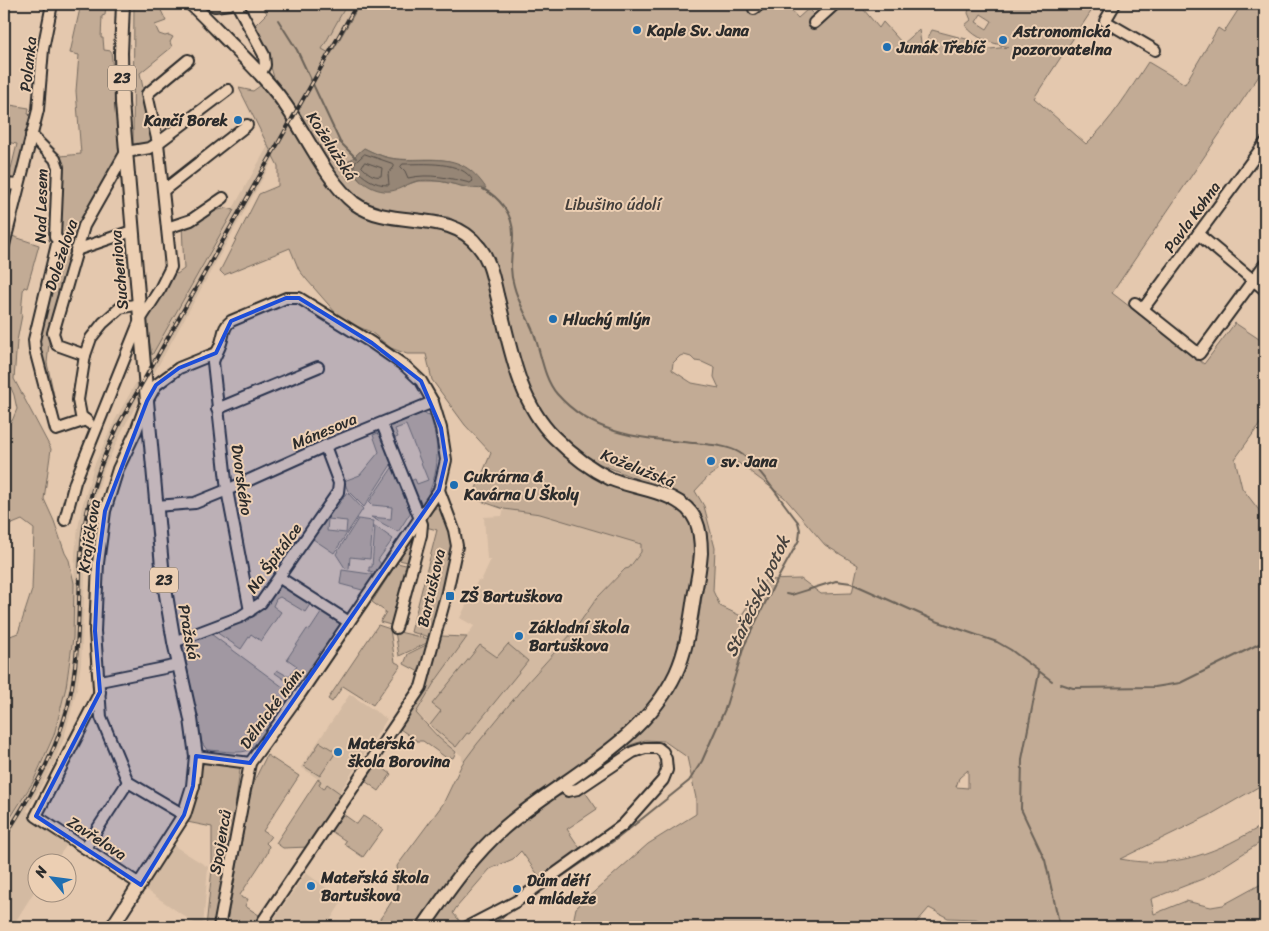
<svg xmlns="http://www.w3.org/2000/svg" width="1269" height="931" font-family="Sriracha,sans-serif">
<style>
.built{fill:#d3baa2}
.green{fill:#c2ab95;stroke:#766b60;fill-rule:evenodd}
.water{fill:#968676;stroke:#6b6258}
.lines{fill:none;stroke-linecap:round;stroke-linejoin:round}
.shore{stroke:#564f49;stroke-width:1}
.stream{stroke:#6b6258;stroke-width:2}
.minor-casing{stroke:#2b2b2b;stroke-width:14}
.major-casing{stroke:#2b2b2b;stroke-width:16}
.minor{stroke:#eccfb3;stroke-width:10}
.major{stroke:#eccfb3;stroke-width:12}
.rail-casing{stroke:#2b2b2b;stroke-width:4}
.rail{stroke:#eccfb3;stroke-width:2;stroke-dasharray:5.5;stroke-linecap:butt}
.marked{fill:#1d4ed8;fill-opacity:0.2;stroke:#1d4ed8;stroke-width:4;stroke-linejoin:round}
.poi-dot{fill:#1f6fb2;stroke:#eccfb3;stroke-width:2}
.labels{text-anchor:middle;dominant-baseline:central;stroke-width:4;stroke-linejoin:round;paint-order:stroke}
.shield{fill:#eccfb3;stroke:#655c54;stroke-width:1}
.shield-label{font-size:15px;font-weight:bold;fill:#2b2b2b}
.poi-label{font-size:16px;font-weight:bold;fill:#2b2b2b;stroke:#eccfb3;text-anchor:start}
.street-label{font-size:16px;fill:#2b2b2b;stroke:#eccfb3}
.park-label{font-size:16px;fill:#423e3b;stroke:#eccfb3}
.water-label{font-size:18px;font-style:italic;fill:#46423e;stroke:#eccfb3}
</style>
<rect width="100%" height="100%" fill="#e4c8ae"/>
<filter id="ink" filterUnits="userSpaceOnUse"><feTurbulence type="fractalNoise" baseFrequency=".02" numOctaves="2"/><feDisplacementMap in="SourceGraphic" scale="10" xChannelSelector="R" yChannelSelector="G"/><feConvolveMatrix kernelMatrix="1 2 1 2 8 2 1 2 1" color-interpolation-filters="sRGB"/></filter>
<g filter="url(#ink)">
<!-- built -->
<g class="built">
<polygon points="347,4 360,4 124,427 104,469 92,509 89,530 86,554 81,663 77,689 64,738 55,761 27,811 71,839 54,863 38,864 37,887 12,927 4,927 4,828 33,782 45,757 54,735 61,709 71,662 75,553 78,528 82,507 94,466 114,422"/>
<polygon points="504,509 540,514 641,544 641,552 629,568 624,569 597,598 573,632 526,684 462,764 462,756 439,738 430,725 416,713 434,683 474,626 460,618 478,580 481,581 491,559 487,559 484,517 502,516"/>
<polygon points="350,694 387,719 339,793 327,785 324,789 319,785 321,781 301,767"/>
<polygon points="171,844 208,867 203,927 200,927 145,889"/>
<polygon points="306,873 343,900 326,927 287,927 274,919"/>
</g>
<!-- green -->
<g class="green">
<polygon points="81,4 106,5 105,15 102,16 101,38 103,38 104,50 111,51 121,151 71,256 69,256 62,281 65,282 51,324 47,363 58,414 55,415 37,349 59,236 61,156 81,154 76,91 79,55 70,53"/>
<polygon points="134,4 158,4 166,21 155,25 159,34 165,36 169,35 173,37 170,42 172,47 140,73 150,123 151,148 133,149"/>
<path d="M260,4H347L322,49L331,54L360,4H748L753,8L757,4H785L798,18L808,9L815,16L830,4H859L879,28L883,22L903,44L919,30L922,49L932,30L970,40L990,49L1009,47C993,43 976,40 965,25L971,20L968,13L970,4H1096L1034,98L1086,144C1111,121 1129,91 1148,62L1185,84L1218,28L1224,32L1242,4H1265V67L1112,293L1204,364L1235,323L1265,343V417L1235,459L1242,488L1265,518V783L1210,815L1120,859C1178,870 1217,852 1265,824V838L1258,844L1205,878L1151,899L1154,914L1186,901L1211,907L1223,905L1265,882V927H994L976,919L948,918L929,908L917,922L910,927H572L576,908L648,844L696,814V798L687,757L664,741L645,740L622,748L660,710L683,669L692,645L699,616L706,571V536L701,519L694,506L678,496L598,463L581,454L564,441L546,419L526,381L494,265L484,241L467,227L448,217L394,212L372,205L357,197L340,180L292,102L275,81L265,47L254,26L267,13ZM981,14L992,21L987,29L976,22ZM364,148C372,152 381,156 390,158C419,163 444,152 471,171L470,188L439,181H418L409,184L361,182L345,165ZM684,355L691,357L695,361L702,362L715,368L714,377L719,388L692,383L672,370L673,363L680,356ZM733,459L784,497L825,545L858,565L852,593L821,594L801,579L765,580L741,616L720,606L713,591L715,548L704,506L695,491L708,477ZM968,770V788L956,787L959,778Z"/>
<path d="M264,83L350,205L461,236L475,248L484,269L537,425L557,449L575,463L673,506L686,514L691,523L695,538L696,570L689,614L673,665L652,703L615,740L531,801L417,927H374C389,906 401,894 397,866L443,804L462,764L477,744L526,684L573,632L597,598L625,569L629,568L641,552V544L540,514L504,509L472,498L491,453L465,425L432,380L426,354H407L391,348L371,332L342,320L307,280L299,270L290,248L224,275L220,271L259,194L278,186V166L239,88L253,91Z"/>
<polygon points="4,104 29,108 28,114 32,115 17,182 8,181 17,144 6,142 4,153"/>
<polygon points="227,208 234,210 152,355 145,321 171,271 177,274 184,269 182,225 194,216"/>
<polygon points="16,212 9,235 39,245 27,288 24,287 23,291 21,314 22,315 17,341 14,379 51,449 44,499 54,521 65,553 69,560 74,583 73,638 66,687 54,735 33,782 4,828 4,637 5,638 18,633 32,590 34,529 22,520 5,527 4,534 4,421 12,421 17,409 14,395 5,374 4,218"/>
<path d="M423,413L430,415C441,451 440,475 421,508H420L408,482L415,479L417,484L428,480L406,425L395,429L398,437L391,440L387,427Z"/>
<polygon points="383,431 394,460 364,507 348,491 344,481 360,475 379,452 373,435"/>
<polygon points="396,462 414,507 398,532 371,517 391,519 392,507 372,505 369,502"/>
<path d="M347,492L363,509L334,553L310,537L329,509L337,507ZM328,519L347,521L346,533L327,531Z"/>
<polygon points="438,507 445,510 452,543 451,551 430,637 411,632 437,530 422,526 432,510"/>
<polygon points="358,519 373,521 370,559 350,557 349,569 345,568 336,554"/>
<polygon points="375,526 393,539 378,560 383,567 379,573 369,571 369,567 372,567"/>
<polygon points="418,531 412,563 399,560"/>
<polygon points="397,563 410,566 394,626 380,622 386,612 372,602"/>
<polygon points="342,570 377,575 366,591 340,584"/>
<polygon points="282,583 313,600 305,612 280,597 276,599 273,606 281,612 261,641 251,634 241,649 216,632 257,615 256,612"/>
<polygon points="325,607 341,618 342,624 298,689 275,673 277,670 289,677 297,666 287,659 307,629 310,630"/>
<polygon points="378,625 390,629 395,662 401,665 373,705 343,686 332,702 328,699"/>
<polygon points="395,631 429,639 429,642 399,656"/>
<path d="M211,634L291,693C284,704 256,749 246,751C236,754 217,750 207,750L202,743L183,646Z"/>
<polygon points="440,636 467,637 434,683 416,713 439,738 456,752 453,758 450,757 448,759 423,741 417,741 400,729 424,691"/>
<polygon points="428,644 421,673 404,664 408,654"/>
<polygon points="508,644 528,661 469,734 467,733 456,747 430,725 441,711 432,704 480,645 497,657"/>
<polygon points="320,742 336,752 320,776 304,766"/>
<polygon points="267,755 299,776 263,831 271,836 266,843 269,846 267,854 240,895 242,898 248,899 245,906 262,917 255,927 226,927 250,796 255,779"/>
<polygon points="210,761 235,764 240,769 234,817 214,927 206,927 212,869 212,827 187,822 191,813 202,767 204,763"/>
<polygon points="377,764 391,774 379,791 365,781"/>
<polygon points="318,779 321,781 319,785 324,789 327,784 344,796 309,847 283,848 276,843"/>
<polygon points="583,789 597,809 567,829 581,850 541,879 521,851 513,859 490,869 456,908 453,913 464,926 463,927 429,927 455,887 508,831 557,795 559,796"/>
<polygon points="343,814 357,824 363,816 383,829 363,857 344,844 346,841 331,831"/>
</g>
<!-- water -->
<path class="water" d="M364,148C372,152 380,156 390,158C429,165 458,146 486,188C469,191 453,182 436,181C430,180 423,180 417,181C408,183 400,190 391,191C371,193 357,178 345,165Z"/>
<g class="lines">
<!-- shore -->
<g class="shore">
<path d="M365,154L394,164V167L388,174L389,185C374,185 364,178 354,167V164Z"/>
<path d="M365,162L382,168L381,176C373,178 367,172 362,167Z"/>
<path d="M403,164C423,164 462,160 473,181L470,183C449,178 430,173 408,178L405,171L401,167Z"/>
</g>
<!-- stream -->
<g class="stream">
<polyline points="278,20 297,50 340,142 356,158"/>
<path d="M483,189C499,197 513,214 513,234C513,253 508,267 514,286C518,302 527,316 533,331C541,351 543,378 557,394C595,437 643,438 695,443C710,445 727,445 740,453C757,463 784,505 798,522L800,530L799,540L773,587L744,646L725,709L702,761L689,781L618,838L488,927"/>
<polyline points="786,594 791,595 836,581 851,583 936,621 997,642 1011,650 1052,681"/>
<polyline points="1039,673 1022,759 1021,809 1045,860 1060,927"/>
<polyline points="1061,684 1073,688 1155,687 1180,683 1265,641"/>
</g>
<!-- minor casing -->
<g class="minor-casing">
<g id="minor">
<polyline points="210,4 215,6 230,4"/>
<polyline points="237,4 264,55 265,65 260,74"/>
<polyline points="1115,4 1105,21 1155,50"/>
<polyline points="754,9 760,4"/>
<polyline points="814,23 835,4"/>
<polyline points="31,135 55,159 58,167 55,237 58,240 34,340 35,350 56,430 86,420"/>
<polyline points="126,152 150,148 158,143 228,90"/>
<polyline points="4,184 19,185"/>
<polyline points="164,190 247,125"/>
<polyline points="167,228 191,220 223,198"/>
<polyline points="1198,234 1265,290"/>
<polyline points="4,245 38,110 43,49 52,4"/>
<polyline points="76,250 132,231"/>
<polyline points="1135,303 1199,354 1265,264"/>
<polyline points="1143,309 1265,143"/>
<polyline points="85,355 57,345 53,333 84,226 126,152"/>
<polyline points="217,409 318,367"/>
<polyline points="89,423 81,416 78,400 85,355 91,338 103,323 120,308 139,304"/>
<polyline points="382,424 422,524 421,535 396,628"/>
<polyline points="156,506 195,503 227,490 325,446 433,402"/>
<polyline points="65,520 75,482 140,320 160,289 171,267 158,143 147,94 188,60"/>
<polyline points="280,578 349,622"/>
<path d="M250,611L227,490L213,362C215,355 219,350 221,343C224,334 223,327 231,321L286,298H299L372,343L405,366L421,381L433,402L441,428L446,460L439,490L454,530L457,546L447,592L421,687L259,927"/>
<polyline points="174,642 240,617 261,603 338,492 339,483 325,446"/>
<polyline points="100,681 179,665"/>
<polyline points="100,692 36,816 141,885"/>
<polyline points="196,756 250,763"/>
<polyline points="184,815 128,782 101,717 95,631 98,563 105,511 118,469 136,431 147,401 156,385 179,368 216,353"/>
<polyline points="85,848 128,782"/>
<polyline points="219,927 250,763 300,694 439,490"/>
<polyline points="467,927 517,901 623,825 663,780 667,770 666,759 663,752 658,748 645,748 633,752 578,789 568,791 562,785"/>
</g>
</g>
<!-- major casing -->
<g class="major-casing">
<g id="major">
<path d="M191,4C205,17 218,31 232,45C250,64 269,81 284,103C305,132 327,182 354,203C392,231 449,207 479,247C490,260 493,278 497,295C510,344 517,400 554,437C571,454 590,469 611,479C637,490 683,491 696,521C700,530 701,542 701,553C700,567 697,583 694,597C690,623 687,649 676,673C643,743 561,779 505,827C472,856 448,891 423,927"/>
<polyline points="112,927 184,815 193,786 196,756 191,719 174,642 163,577 147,401 122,103 121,53 123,4"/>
</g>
</g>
<!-- minor -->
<use href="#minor" class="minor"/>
<!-- major -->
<use href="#major" class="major"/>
<!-- rail casing -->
<g class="rail-casing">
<path id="rail" d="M4,838C34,790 62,744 72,687C80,643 78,599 81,555C84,508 98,466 119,424L357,4"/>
</g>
<!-- rail -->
<use href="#rail" class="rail"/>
</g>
</g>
<!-- marked area -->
<path class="marked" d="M286,298H299L372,343L421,381L441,428L446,460L439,490L250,763L196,756L193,786L184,815L141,885L36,816L100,692L95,631L98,563L105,511L147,401L156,385L179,368L216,353L231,321Z"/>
<!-- markers -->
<g class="poi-dot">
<circle cx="637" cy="30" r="5"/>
<circle cx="1003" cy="40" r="5"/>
<circle cx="887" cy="47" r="5"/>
<circle cx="238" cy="120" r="5"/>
<circle cx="553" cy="319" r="5"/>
<circle cx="711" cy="461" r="5"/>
<circle cx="454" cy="485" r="5"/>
<rect x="445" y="591" width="10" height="10" rx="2.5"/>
<circle cx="519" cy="636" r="5"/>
<circle cx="338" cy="752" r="5"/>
<circle cx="311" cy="886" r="5"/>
<circle cx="517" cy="889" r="5"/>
</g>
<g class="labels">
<!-- shield labels -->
<g class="shield">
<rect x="108" y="65.5" width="28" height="25" rx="4"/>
<rect x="150" y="567.5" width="28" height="25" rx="4"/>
</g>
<g class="shield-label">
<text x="122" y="78">23</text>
<text x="164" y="580">23</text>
</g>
<!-- poi labels -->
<g class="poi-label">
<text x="647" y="30">Kaple Sv. Jana</text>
<text x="1013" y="31">Astronomická<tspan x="1013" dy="18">pozorovatelna</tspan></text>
<text x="897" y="47">Junák Třebíč</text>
<text x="228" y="120" text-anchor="end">Kančí Borek</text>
<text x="563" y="319">Hluchý mlýn</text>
<text x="721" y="461">sv. Jana</text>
<text x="464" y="476">Cukrárna &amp;<tspan x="464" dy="18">Kavárna U Školy</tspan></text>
<text x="460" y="596">ZŠ Bartuškova</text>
<text x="529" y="627">Základní škola<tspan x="529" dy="18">Bartuškova</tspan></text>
<text x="348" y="743">Mateřská<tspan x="348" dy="18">škola Borovina</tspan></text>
<text x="321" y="877">Mateřská škola<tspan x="321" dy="18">Bartuškova</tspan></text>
<text x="527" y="880">Dům dětí<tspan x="527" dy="18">a mládeže</tspan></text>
</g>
<!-- street labels -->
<g class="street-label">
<text transform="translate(28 64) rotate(-84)">Polanka</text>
<text transform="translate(332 146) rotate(57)">Koželužská</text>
<text transform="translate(41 206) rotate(-89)">Nad Lesem</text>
<text transform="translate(1192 217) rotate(-54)">Pavla Kohna</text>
<text transform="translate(61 255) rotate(-72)">Doleželova</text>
<text transform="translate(119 270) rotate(-95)">Sucheniova</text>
<text transform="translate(324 431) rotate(-23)">Mánesova</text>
<text transform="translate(638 468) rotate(22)">Koželužská</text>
<text transform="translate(242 480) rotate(82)">Dvorského</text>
<text transform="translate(89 536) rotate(-81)">Krajíčkova</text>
<text transform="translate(274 558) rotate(-54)">Na Špitálce</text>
<text transform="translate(431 588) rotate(-77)">Bartuškova</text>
<text transform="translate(189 632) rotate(79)">Pražská</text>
<text transform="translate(272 707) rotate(-54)">Dělnické nám.</text>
<text transform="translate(97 838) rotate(33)">Zavřelova</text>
<text transform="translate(220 842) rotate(-80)">Spojenců</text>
</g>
<!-- park labels -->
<g class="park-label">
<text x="613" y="204">Libušino údolí</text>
</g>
<!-- water labels -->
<g class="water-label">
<text transform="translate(757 596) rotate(-65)">Stařečský potok</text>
</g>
</g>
<!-- margin -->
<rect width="1269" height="931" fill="none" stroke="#eccfb3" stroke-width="20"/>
<rect x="10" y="10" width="1249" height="911" fill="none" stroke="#2b2b2b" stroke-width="2" filter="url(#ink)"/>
<!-- north arrow -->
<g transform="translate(52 878) rotate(299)"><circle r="24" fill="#eccfb3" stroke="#9f8d7d"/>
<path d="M0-4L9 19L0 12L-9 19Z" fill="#1f6fb2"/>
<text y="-8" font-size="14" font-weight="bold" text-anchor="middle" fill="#2b2b2b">N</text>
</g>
</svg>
